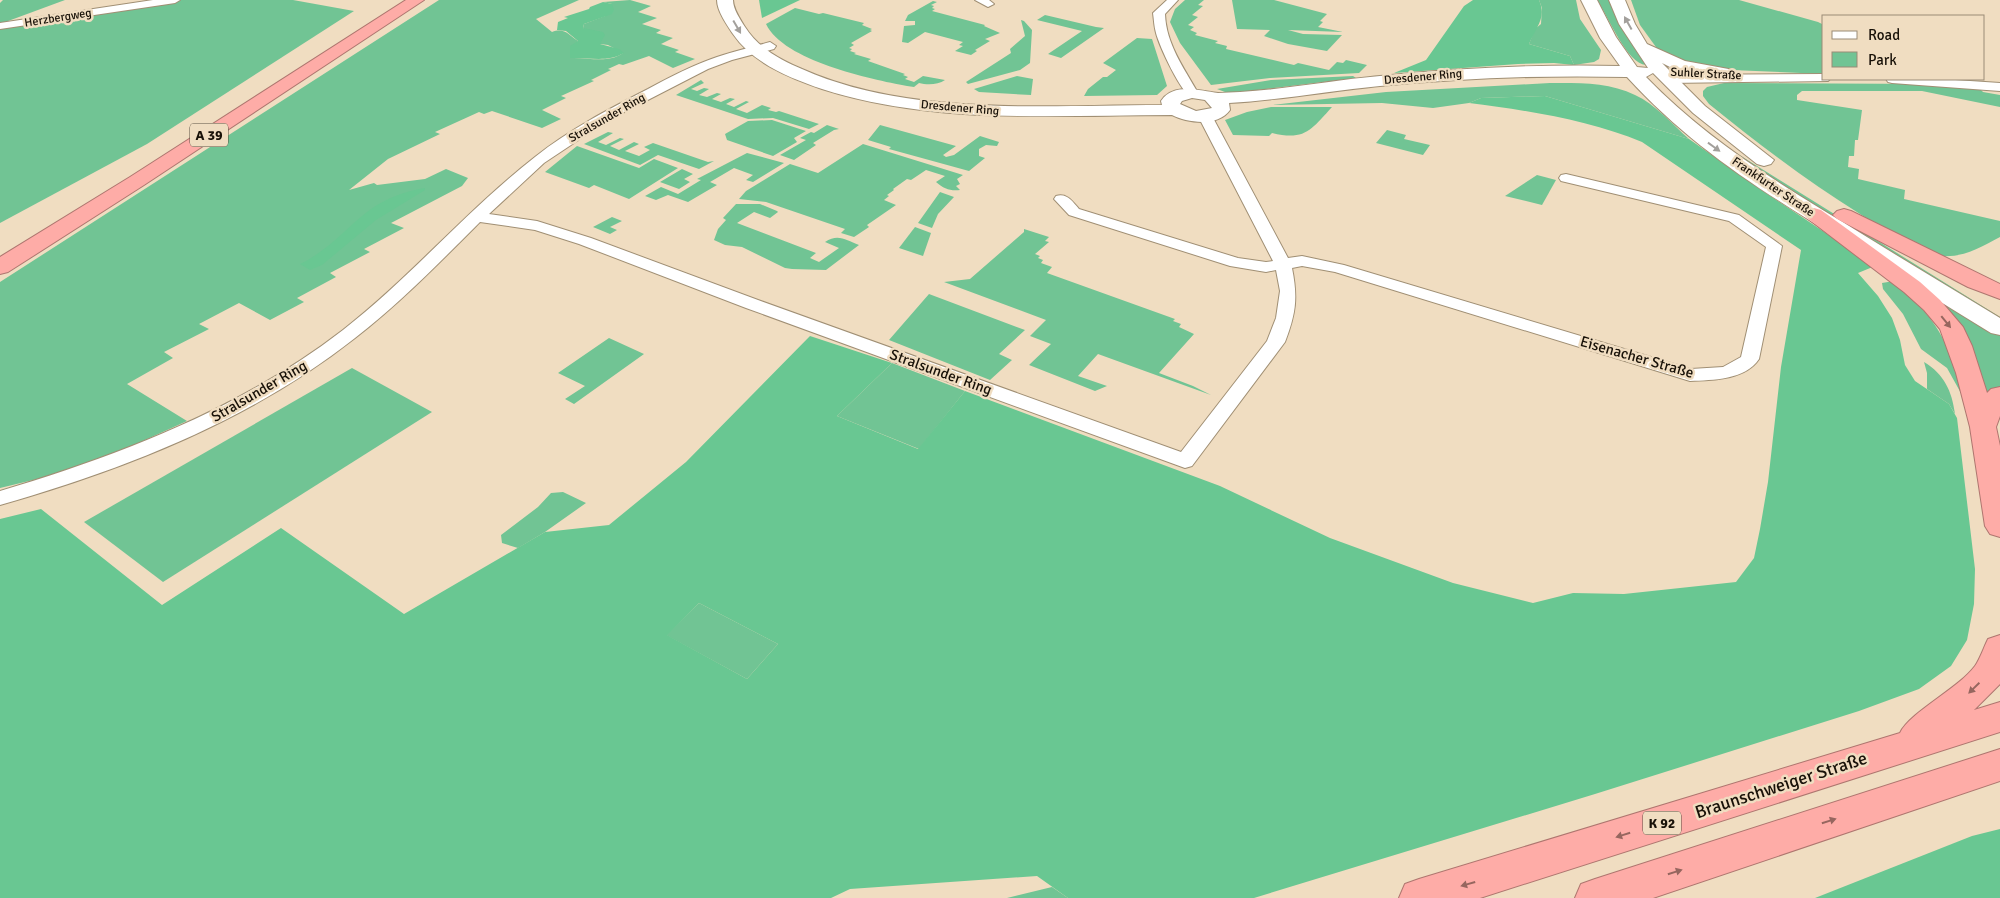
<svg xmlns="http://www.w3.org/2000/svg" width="2000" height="898" font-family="Signika,sans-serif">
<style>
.green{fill:#71c494}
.forest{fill:#69c792;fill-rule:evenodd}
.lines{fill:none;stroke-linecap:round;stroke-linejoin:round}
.street-casing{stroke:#a08f74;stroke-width:2}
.secondary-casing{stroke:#a08f74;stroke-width:2}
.highway-casing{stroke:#ae766f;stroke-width:2}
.street{fill:#fff;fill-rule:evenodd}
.secondary{fill:#fff;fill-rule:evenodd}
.highway{fill:#feaca7;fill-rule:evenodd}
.oneway{fill:#a3a09c}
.oneway2{fill:#96665f}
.labels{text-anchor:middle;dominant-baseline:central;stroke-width:5;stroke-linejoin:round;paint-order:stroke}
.far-street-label{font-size:12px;fill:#181108;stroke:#f0ddc1}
.shield{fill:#f0ddc1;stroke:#594e40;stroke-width:1}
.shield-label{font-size:14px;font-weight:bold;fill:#181108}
.street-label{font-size:15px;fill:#181108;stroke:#f0ddc1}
.near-street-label{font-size:18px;fill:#181108;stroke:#f0ddc1}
</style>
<rect width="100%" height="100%" fill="#f0ddc1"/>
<!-- green -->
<g class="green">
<polygon points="3,0 65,0 0,24 0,3"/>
<polygon points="181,0 293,0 354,11 147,144 0,223 0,28"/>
<path d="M439,0H579L536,19L552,32C564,27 569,35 578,41L570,58C588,57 608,64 623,53L608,45L600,44L583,28L584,24L605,16L612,7V4L603,2L630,0L651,6L638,12L657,18L642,24L661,30L656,33L673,38L661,44L679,50L675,52L695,59L673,68L649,56L623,65L619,64L608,69L611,70L591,80L594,81L561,96L566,98L542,110L561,119L542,128L492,111L484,114L479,112L435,132L440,134L388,159L349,190L374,183L377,185L425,179L446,169L468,178L462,186L391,223L404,228L364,249L370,252L330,273L336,277L297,298L304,302L270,320L239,303L199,324L209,329L164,352L173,358L127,384L187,421L123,450L58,474L0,488V282Z"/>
<polygon points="1185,0 1204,0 1198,5 1203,6 1192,15 1198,17 1188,25 1194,27 1190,30 1197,33 1195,35 1218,41 1215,43 1227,46 1226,49 1294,65 1298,63 1329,70 1337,62 1343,63 1346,60 1367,65 1359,73 1270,78 1211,85 1180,43 1170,22 1175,9"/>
<polygon points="1232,0 1274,0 1327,14 1320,21 1323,22 1318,27 1343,32 1288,30 1303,34 1342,35 1327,51 1288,44 1264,36 1270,30 1237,29"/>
<polygon points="1539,0 1576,0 1580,19 1601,50 1599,59 1594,62 1574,65 1570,56 1529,44 1535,29 1541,24 1542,8"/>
<path d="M1597,0H1611L1646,65C1627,64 1608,16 1597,0Z"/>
<polygon points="1631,0 1739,0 1818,22 1824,25 1824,74 1707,69 1661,54 1640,25"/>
<polygon points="933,1 937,2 931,5 934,6 932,8 935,9 932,11 985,25 984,26 1000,33 985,39 990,41 975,50 977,51 971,55 955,51 963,46 959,45 963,42 925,32 908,43 902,42 904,26 915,25 915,21 905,21 908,15"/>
<path d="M795,8L819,14L823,13L864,23L862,25L872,29L870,30L872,31L851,43L854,45L849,48L852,49L850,51L856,53L854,54L871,59L868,61L905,74L903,75L908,77L905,79L914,82L923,76L945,80C938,85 927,85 919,83L914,87L907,86C870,79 784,61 766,24Z"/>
<polygon points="1045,15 1096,27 1104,28 1061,58 1048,54 1082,31 1037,20"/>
<polygon points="1021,20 1024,21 1032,30 1030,63 1020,70 968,84 966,82 1011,53 1010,49 1025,36"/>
<polygon points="1137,38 1152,39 1167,86 1157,95 1084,96 1088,89 1103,77 1107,77 1116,70 1103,63"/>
<polygon points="1017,76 1033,79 1031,95 979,92 974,89"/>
<polygon points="1353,76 1356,78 1241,92 1225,92 1217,89 1271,80"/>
<polygon points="701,80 704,83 691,89 697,91 704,88 709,89 699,95 707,97 717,93 721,94 712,99 721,102 730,98 735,99 726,104 734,107 746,101 749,102 736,109 747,113 762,105 771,108 768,110 776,112 779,111 819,124 809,129 773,118 748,119 676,95"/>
<path d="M1550,83C1579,83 1609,82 1635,95C1655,104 1672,124 1689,139L1545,96L1481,98L1469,103L1433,108L1382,103L1272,105L1386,92Z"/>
<path d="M1724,83L1934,84L1979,88L1983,92L2000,95V107L1922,91H1802L1797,95V100L1862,110L1858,140H1855L1854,156H1849L1848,167L1859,169L1858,179L1905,190L1904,199L2000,221V237C1978,249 1959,260 1933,255C1909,242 1883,229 1860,214C1807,181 1757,143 1709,104L1703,96V91L1707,87Z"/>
<polygon points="1655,89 1658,89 1681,111 1720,143 2000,317 2000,322 1839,224 1716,143"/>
<path d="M1271,107H1332C1311,130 1305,141 1272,133L1269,136L1233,135L1225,120L1247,112Z"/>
<polygon points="772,120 806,131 794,138 797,142 773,156 727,140 725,134 748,121"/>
<polygon points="827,125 839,129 834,130 813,143 816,145 794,160 780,155 806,140 800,138 811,132 814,133"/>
<polygon points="880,125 956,146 943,155 946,157 954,155 980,136 999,142 997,146 986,145 979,149 979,156 985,158 969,171 889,149 891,147 868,140"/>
<polygon points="1387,130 1406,135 1404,139 1430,145 1423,155 1376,143"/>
<polygon points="608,132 613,133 598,142 606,145 620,138 624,139 610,146 619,150 634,142 639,144 625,151 639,156 650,150 644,147 653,143 708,162 714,161 699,169 658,155 640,165 584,144"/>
<path d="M863,144L963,175L957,179L960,184L956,186L960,190C950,191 944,189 936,182L945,176L926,170L911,180L907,179L893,189L894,190L887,195L889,196L884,200L896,205L867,225L869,227L854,237L841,233L845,229L766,202L739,199L746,191L790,164L818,173Z"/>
<polygon points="577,146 639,168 654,159 678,168 629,199 594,185 589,188 545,172"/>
<polygon points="747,153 784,163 753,182 746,180 753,175 734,168 710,182 717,185 688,202 668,195 656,200 645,196 661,187 678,194 701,180 697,179"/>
<polygon points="682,169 693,174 684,179 690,182 679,189 660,182"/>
<polygon points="1537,175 1556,180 1542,205 1505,196"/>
<polygon points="940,192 954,197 938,214 932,228 918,223"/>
<path d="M736,204H760L777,211L778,212L770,218L754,212L737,223L816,253L810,258L819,262L839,248L825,242C838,233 846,240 859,245L826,270L792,269L785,268L742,247L725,245L714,240L718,229L726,220L723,218Z"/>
<polygon points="612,217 622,221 610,227 617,230 610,234 593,227"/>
<polygon points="915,227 931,233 923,256 899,248"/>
<polygon points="1024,229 1049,237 1045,241 1049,242 1035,254 1040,256 1038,258 1043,260 1041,263 1052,267 1047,273 1175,319 1173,321 1181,324 1179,327 1194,334 1159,373 1193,386 1211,395 1098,354 1078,376 1107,386 1095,391 1029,365 1051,344 1030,336 1046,320 944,282 970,279 1024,232"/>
<path d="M1894,281C1937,320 1948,338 1962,395L1947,368L1921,349L1903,314L1883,289L1882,283Z"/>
<polygon points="1919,285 2000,334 2000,387 1982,397"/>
<polygon points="929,294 1025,330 999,354 1012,360 990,380 889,340"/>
<polygon points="609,338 644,354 574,404 565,399 585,386 558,373"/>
<path d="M1924,362C1944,374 1952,391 1955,414L1949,404L1927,389V373Z"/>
<polygon points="892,363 965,391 919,449 837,416"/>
<polygon points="352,368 432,412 163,582 84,522"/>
<polygon points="563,492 586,503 545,532 518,548 502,543 501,535 538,507 551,493"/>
<polygon points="699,603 778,644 747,679 666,635"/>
<polygon points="1052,887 1068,898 1007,898"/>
</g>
<!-- forest -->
<g class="forest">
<polygon points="759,0 800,0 762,18"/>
<path d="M1473,0H1539C1547,18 1536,27 1529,44L1570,56L1574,65L1554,63L1518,64L1394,73L1426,60L1464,6Z"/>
<path d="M603,2L612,4L614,10L612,14L584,24L583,28L603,32L605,35L600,44L619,49L624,53C607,63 588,57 570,58V46L578,41L566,31L557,30L558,22L568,18L564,17L589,9L590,7Z"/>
<path d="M1545,96L1689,139L1763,191L1875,266L1858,273L1878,296L1892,318L1900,340L1905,365L1915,381L1949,404L1957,418L1975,569L1974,604L1967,640L1951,666L1919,689L1859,711L1595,794L1254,898H1068L1037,876L850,889L831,898H0V519L41,509L162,605L281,528L404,614L545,532L609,525L686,462L810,336L892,363L837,416L918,449L965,391L1220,486L1330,538L1453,583L1533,603L1573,593L1624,594L1736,582L1754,558L1760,529L1768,482L1781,367L1801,250L1642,142C1589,120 1525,110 1469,103L1481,98ZM699,603L778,644L747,679L667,635Z"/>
<path d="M425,188V190L376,220L322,265L310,270L300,264C331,249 345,228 371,209C387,198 406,191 425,188Z"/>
<polygon points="2000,829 2000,898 1815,898 1972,836"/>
</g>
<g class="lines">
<!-- street casing -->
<g class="street-casing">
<g id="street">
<polygon points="153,0 180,0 175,3 0,29 0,23"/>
<polygon points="975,0 989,0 994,4 988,7"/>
<path d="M1167,0H1178L1165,14C1166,44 1184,68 1198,93L1197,96L1192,97C1181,94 1159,45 1156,33C1154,26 1154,20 1153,13Z"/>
<path d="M770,42L776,46L774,49L732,60L708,69L607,121L544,163L489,214L537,221L591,238L758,300L1181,452L1267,341L1276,318L1280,291L1276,270L1266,272L1230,266L1069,215L1054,199L1056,196C1067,193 1072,201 1079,209L1238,258L1266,262L1273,261L1198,116L1205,112L1212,116L1288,258L1302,256L1344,265L1691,369L1723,367L1741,357L1766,247L1729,221L1561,181L1559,178L1561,175L1566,174L1739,215L1782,246L1759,359C1745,380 1713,380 1690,381L1335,272L1302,266L1292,268C1298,298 1296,313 1285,342L1192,466L1185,468L746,308L579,244L535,230L480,222C440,262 400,303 355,338C251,420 126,469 0,505V491C121,455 242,408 343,330C411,277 467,210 535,157C570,129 609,109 648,89C670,77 693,65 717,57C735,51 752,47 770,42Z"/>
<polygon points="1824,74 1824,79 1830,79 1828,81 1668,83 1662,79 1668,75"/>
<polygon points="1886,79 1940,79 2000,83 2000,91 1892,83 1888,82"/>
</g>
</g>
<!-- secondary casing -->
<g class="secondary-casing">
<path id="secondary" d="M717,0H733C733,9 740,19 745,27C758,48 781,60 802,69C909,117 1047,105 1162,105L1161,101C1174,82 1200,91 1218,93C1225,93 1233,92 1240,92C1287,89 1334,80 1380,76C1461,68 1540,64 1620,66L1600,38L1581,0H1597L1616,37L1637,67L1648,68L1619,24L1609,0H1625L1635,24L1647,44L1685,61L1734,70L1737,74L1734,78L1728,79L1674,69L1662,63L1705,106L1774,160L1771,164L1764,166L1757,164L1693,113L1653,73L1646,77C1703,136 1771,179 1841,221C1894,254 1947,286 2000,318V335L1991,333C1941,302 1890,271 1840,239C1760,190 1691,147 1627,77C1543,75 1464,78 1380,86C1330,91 1280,100 1229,103L1230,110C1218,127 1188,123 1172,115C1055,115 935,125 822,89C789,78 753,63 733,34C727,25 717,11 717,0ZM1192,98L1205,100L1212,108L1196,111L1180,104L1182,101Z"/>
</g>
<!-- highway casing -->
<g class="highway-casing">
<g id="highway">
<polygon points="406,0 424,0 144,185 8,272 0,274 0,257 130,177"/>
<polygon points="1814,208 1821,210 1920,282 1940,300 1963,327 1972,346 1987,393 1991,389 2000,387 2000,416 1996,427 2000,446 2000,537 1990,534 1985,526 1970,427 1956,373 1940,329 1924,310 1904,292 1807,218 1803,214 1807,210"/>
<polygon points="1844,209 1851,211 2000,284 2000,299 1968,287 1837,219 1833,215 1837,211"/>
<path d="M2000,635V684L1974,710L2000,702V732L1480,898H1399L1405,884L1419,879L1900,733C1910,712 1958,689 1975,666C1980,659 1984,647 1988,639Z"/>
<polygon points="2000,749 2000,781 1653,898 1575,898 1581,884 1595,879"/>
</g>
</g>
<!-- street -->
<use href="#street" class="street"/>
<!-- secondary -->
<use href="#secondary" class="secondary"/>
<!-- highway -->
<use href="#highway" class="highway"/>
</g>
<!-- one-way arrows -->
<defs><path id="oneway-solid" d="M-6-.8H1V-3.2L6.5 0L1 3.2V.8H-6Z" transform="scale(1.25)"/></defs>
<g class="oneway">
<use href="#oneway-solid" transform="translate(1628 23) rotate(-119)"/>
<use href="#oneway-solid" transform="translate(737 27) rotate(60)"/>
<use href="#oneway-solid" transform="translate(1714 147) rotate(36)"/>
</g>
<g class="oneway2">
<use href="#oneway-solid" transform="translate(1946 322) rotate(51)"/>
<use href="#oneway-solid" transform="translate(1974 688) rotate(136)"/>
<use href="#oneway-solid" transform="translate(1829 821) rotate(-18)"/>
<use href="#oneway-solid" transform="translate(1623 835) rotate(163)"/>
<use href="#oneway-solid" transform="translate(1675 872) rotate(-18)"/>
<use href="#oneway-solid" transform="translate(1468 884) rotate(164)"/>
</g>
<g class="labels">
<!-- far-street labels -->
<g class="far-street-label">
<text transform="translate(58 18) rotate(-9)">Herzbergweg</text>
<text transform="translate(1706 74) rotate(3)">Suhler Straße</text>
<text transform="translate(1423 77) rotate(-5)">Dresdener Ring</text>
<text transform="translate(960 108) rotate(5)">Dresdener Ring</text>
<text transform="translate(607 118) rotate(-30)">Stralsunder Ring</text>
<text transform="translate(1773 187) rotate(34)">Frankfurter Straße</text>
</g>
<!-- shield labels -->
<g class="shield">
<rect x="190" y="123.5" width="38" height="23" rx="4"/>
<rect x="1643" y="811.5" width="38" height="23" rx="4"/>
</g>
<g class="shield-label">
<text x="209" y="135">A 39</text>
<text x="1662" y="823">K 92</text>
</g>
<!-- street labels -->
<g class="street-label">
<text transform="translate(1637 357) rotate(16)">Eisenacher Straße</text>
<text transform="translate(941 372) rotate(20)">Stralsunder Ring</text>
<text transform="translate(259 391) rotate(-30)">Stralsunder Ring</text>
</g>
<!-- near-street labels -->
<g class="near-street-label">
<text transform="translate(1781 785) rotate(-18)">Braunschweiger Straße</text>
</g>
</g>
<!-- legend -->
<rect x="1822" y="15" width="162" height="65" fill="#f0ddc1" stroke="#9a8b77"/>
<rect x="1832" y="31" width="25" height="8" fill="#ffffff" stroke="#9a8b77"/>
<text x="1868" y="40" font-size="15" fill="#181108">Road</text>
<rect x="1832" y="52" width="25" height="15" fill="#71c494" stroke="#9a8b77"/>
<text x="1868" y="65" font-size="15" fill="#181108">Park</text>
</svg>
